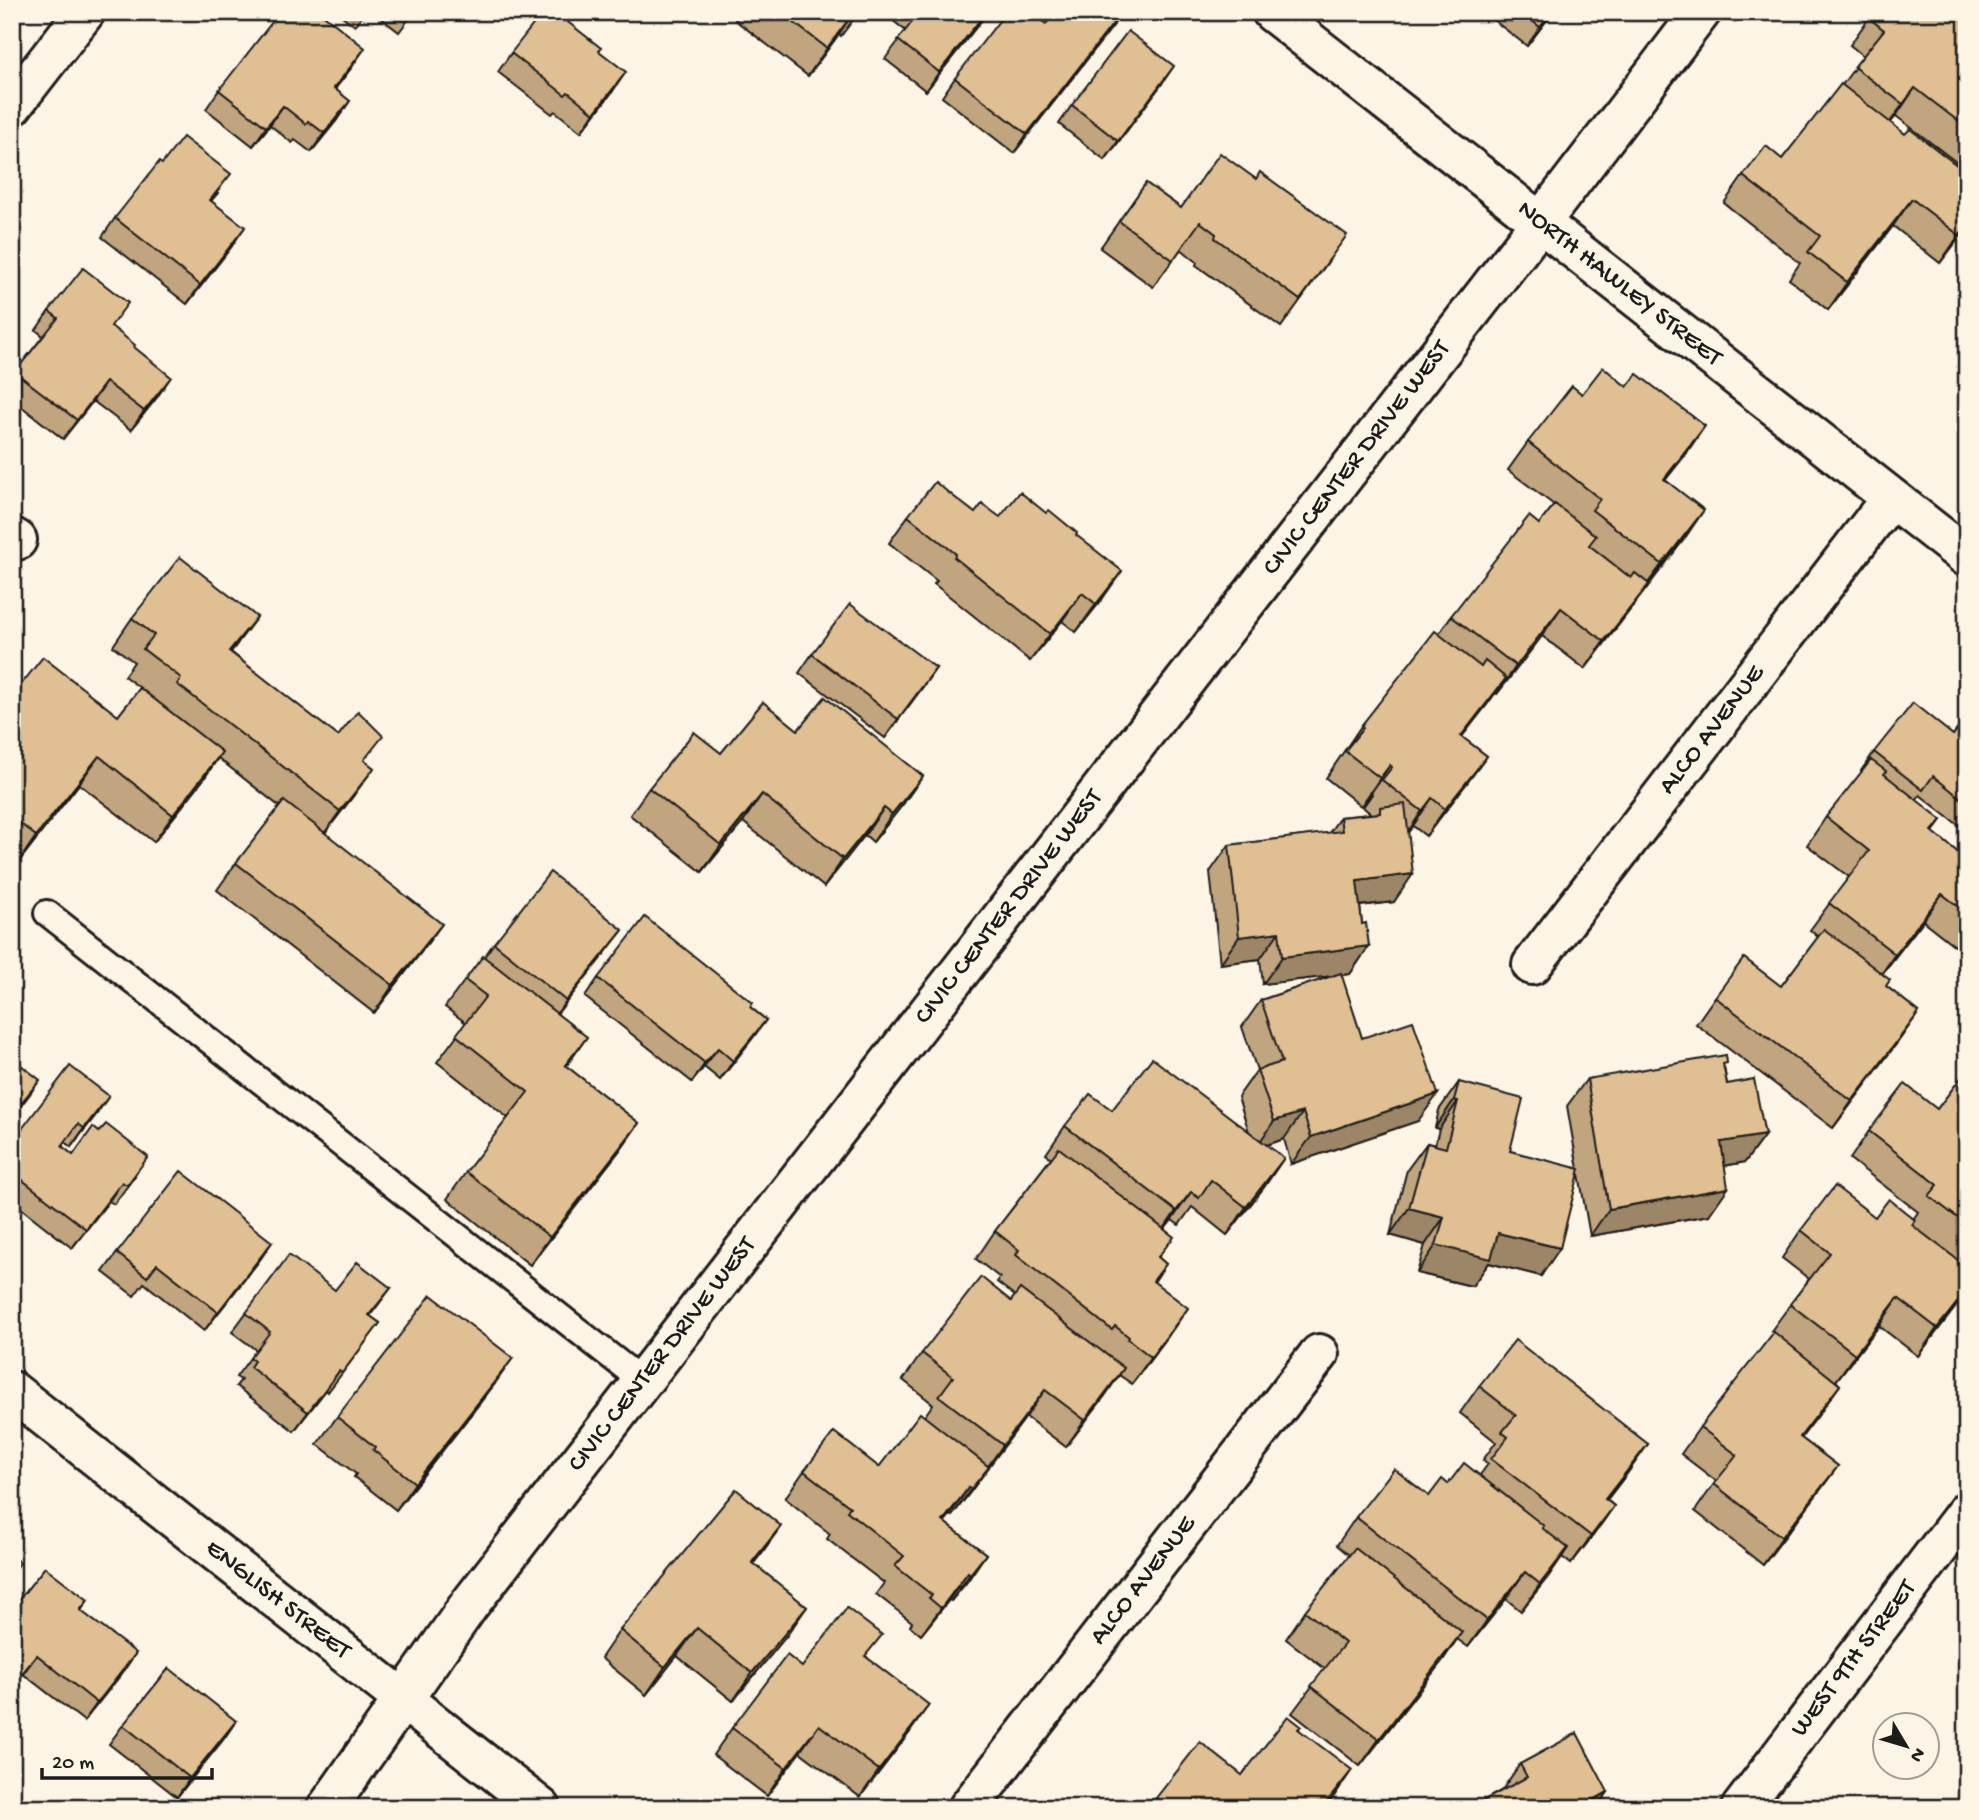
<svg xmlns="http://www.w3.org/2000/svg" width="1979" height="1820" font-family="'Gochi Hand',sans-serif">
<style>
.lines{fill:none;stroke-linecap:round;stroke-linejoin:round}
.service-casing{stroke:#1c1c1c;stroke-width:30}
.minor-casing{stroke:#1c1c1c;stroke-width:44}
.tertiary-casing{stroke:#1c1c1c;stroke-width:44}
.secondary-casing{stroke:#1c1c1c;stroke-width:44}
.service{stroke:#fcf5e5;stroke-width:24}
.minor{stroke:#fcf5e5;stroke-width:38}
.tertiary{stroke:#fcf5e5;stroke-width:38}
.secondary{stroke:#fcf5e5;stroke-width:38}
.wall{fill:#c1a57e;stroke:#1c1c1c;stroke-width:2}
.shaded-wall{fill:#9d8667;stroke:#1c1c1c;stroke-width:2}
.building{fill:#e0c093;stroke:#1c1c1c;stroke-width:2}
.labels{text-anchor:middle;dominant-baseline:central;stroke-width:6;stroke-linejoin:round;paint-order:stroke}
.street-label{font-size:26px;fill:#1c1c1c;stroke:#fcf5e5}
</style>
<rect width="100%" height="100%" fill="#fcf5e5"/>
<filter id="ink" filterUnits="userSpaceOnUse"><feTurbulence type="fractalNoise" baseFrequency=".0143" numOctaves="2"/><feDisplacementMap in="SourceGraphic" scale="14" xChannelSelector="R" yChannelSelector="G"/><feConvolveMatrix kernelMatrix="1 2 1 2 8 2 1 2 1" color-interpolation-filters="sRGB"/></filter>
<g filter="url(#ink)">
<g class="lines">
<!-- service casing -->
<g class="service-casing">
<polyline id="service" points="47,913 642,1381"/>
</g>
<!-- minor casing -->
<g class="minor-casing">
<g id="minor">
<path id="s1" d="M1272,12L1967,557"/>
<polyline points="12,106 85,12"/>
<polyline points="12,537 17,540"/>
<path id="s2" d="M1532,965L1891,498"/>
<path id="s3" d="M968,1808L1319,1354"/>
<path id="s4" d="M1741,1808L1967,1511"/>
</g>
</g>
<!-- tertiary casing -->
<g class="tertiary-casing">
<g id="tertiary">
<path id="s5" d="M12,1391L541,1808"/>
</g>
</g>
<!-- secondary casing -->
<g class="secondary-casing">
<g id="secondary">
<path id="s6" d="M327,1808L469,1605L1540,223L1701,12"/>
</g>
</g>
<!-- service -->
<use href="#service" class="service"/>
<!-- minor -->
<use href="#minor" class="minor"/>
<!-- tertiary -->
<use href="#tertiary" class="tertiary"/>
<!-- secondary -->
<use href="#secondary" class="secondary"/>
</g>
<!-- wall -->
<g class="wall">
<polygon points="337,12 365,12 355,26"/>
<polygon points="373,12 414,12 399,32"/>
<polygon points="740,12 859,12 841,36 839,34 808,76 735,20"/>
<polygon points="882,12 988,12 926,91 885,59 906,31"/>
<polygon points="1483,12 1553,12 1527,46"/>
<polygon points="1873,12 1967,12 1967,157 1960,165 1896,116 1890,123 1905,134 1967,173 1967,228 1940,263 1893,226 1828,310 1789,279 1800,263 1724,203 1743,176 1782,159 1842,85 1863,56 1850,45"/>
<polygon points="1046,24 1113,26 1014,153 942,97 955,78"/>
<polygon points="599,51 613,91 581,132 555,111 552,114 498,72 511,53"/>
<polygon points="352,67 335,89 337,120 311,152 295,140 292,143 270,125 253,146 206,109 219,90"/>
<polygon points="1161,85 1105,160 1059,124 1072,105"/>
<polygon points="162,164 218,193 211,201 232,246 187,304 102,237 115,218"/>
<polygon points="1146,183 1181,208 1328,262 1281,327 1196,265 1197,262 1181,249 1153,287 1100,248"/>
<polygon points="49,311 112,327 134,347 158,396 131,430 93,401 63,439 12,399 12,376 43,336 36,330"/>
<polygon points="1582,394 1686,454 1665,480 1685,538 1585,669 1542,636 1497,694 1495,693 1462,737 1487,756 1467,783 1426,836 1413,826 1408,832 1394,902 1360,906 1362,924 1369,946 1350,974 1341,975 1362,1038 1418,1121 1291,1164 1284,1139 1267,1145 1265,1186 1227,1235 1192,1207 1179,1225 1172,1220 1164,1230 1159,1258 1166,1264 1154,1282 1169,1335 1132,1384 1119,1375 1066,1447 1026,1417 952,1516 950,1515 944,1522 986,1554 951,1601 949,1600 921,1635 910,1626 912,1622 876,1594 884,1583 827,1539 830,1534 785,1498 804,1471 879,1467 924,1417 933,1404 903,1380 922,1353 1011,1301 1015,1296 997,1282 1000,1278 976,1259 995,1231 1051,1158 1046,1154 1065,1126 1112,1110 1249,1132 1238,1097 1257,1070 1242,1027 1261,1000 1333,976 1263,984 1260,959 1220,964 1210,872 1229,845 1329,833 1340,817 1371,814 1363,807 1372,794 1371,793 1361,806 1326,778 1361,726 1439,634 1451,616 1539,524 1554,505 1508,470 1528,442"/>
<polygon points="975,513 1076,535 1103,598 1076,632 1062,621 1030,661 934,584 937,581 889,543 908,516"/>
<polygon points="132,618 237,644 231,652 365,761 354,795 325,833 422,951 374,1013 217,890 236,863 280,807 218,758 203,780 154,842 79,784 17,864 12,860 12,696 118,716 140,688 124,676 134,662 113,646"/>
<polygon points="812,654 936,668 885,738 799,673"/>
<polygon points="1967,718 1967,832 1920,795 1916,800 1942,820 1933,832 1967,860 1967,931 1955,946 1923,921 1882,974 1886,986 1919,1012 1900,1039 1833,1128 1696,1024 1715,997 1781,986 1818,937 1810,930 1849,877 1807,845 1826,817 1862,772 1861,771 1874,752 1953,735"/>
<polygon points="798,730 904,803 873,842 865,835 824,887 743,822 702,872 630,815 649,788 721,753"/>
<polygon points="494,943 609,948 557,1014 566,1066 639,1123 620,1150 530,1265 447,1199 466,1172 508,1118 437,1062 466,1023 445,1007 465,980 484,957"/>
<polygon points="598,978 750,1007 766,1020 720,1080 704,1067 692,1082 585,997"/>
<polygon points="1724,1067 1727,1084 1765,1135 1745,1162 1724,1166 1709,1215 1590,1236 1579,1174 1541,1276 1489,1263 1472,1286 1417,1273 1425,1245 1390,1235 1407,1170 1427,1143 1435,1145 1439,1129 1435,1128 1439,1110 1459,1082 1510,1151 1578,1169 1567,1106 1587,1079"/>
<polygon points="1967,1070 1967,1292 1918,1356 1879,1326 1836,1381 1840,1385 1801,1438 1838,1466 1818,1493 1763,1565 1695,1511 1716,1481 1681,1454 1700,1427 1774,1333 1771,1331 1809,1279 1782,1258 1801,1230 1875,1217 1914,1218 1918,1212 1850,1159 1869,1131 1937,1109"/>
<polygon points="96,1115 71,1147 65,1142 62,1147 73,1155 135,1176 114,1204 109,1201 72,1248 12,1201 12,1142"/>
<polygon points="272,1242 259,1261 204,1331 144,1283 134,1296 103,1272 117,1253"/>
<polygon points="391,1288 370,1316 380,1323 328,1392 326,1390 294,1431 236,1386 241,1380 236,1377 256,1350 232,1332 246,1313 335,1290"/>
<polygon points="494,1385 396,1510 354,1477 356,1474 317,1444 337,1417"/>
<polygon points="1479,1386 1648,1444 1629,1471 1607,1500 1614,1506 1595,1533 1571,1564 1562,1557 1521,1611 1506,1599 1468,1647 1457,1639 1443,1660 1360,1766 1292,1713 1325,1669 1286,1639 1305,1611 1349,1555 1337,1545 1356,1517 1429,1496 1448,1484 1480,1475 1488,1464 1483,1460 1496,1442 1460,1413"/>
<polygon points="781,1526 754,1563 788,1634 733,1701 677,1656 646,1695 601,1658 620,1630"/>
<polygon points="88,1600 81,1611 123,1672 84,1721 23,1674 12,1688 12,1608"/>
<polygon points="867,1657 910,1732 860,1797 800,1752 767,1796 713,1755 732,1728 802,1667"/>
<polygon points="236,1721 223,1740 177,1797 109,1744 123,1725"/>
<polygon points="1299,1729 1333,1798 1325,1808 1149,1808 1156,1798 1242,1775"/>
<polygon points="1520,1764 1608,1792 1597,1808 1470,1808 1502,1790"/>
</g>
<!-- shaded-wall -->
<g class="shaded-wall">
<polygon points="854,12 839,34 808,76 827,48"/>
<polygon points="986,12 988,12 926,91 939,72"/>
<polygon points="1122,12 1113,26 1014,153 1027,134"/>
<polygon points="1552,12 1553,12 1527,46 1540,27"/>
<polygon points="365,48 352,67 321,107 334,88"/>
<polygon points="1174,66 1161,85 1105,160 1118,141"/>
<polygon points="626,72 613,91 581,132 594,113"/>
<polygon points="1915,88 1896,116 1883,132 1903,104"/>
<polygon points="350,101 337,120 311,152 324,133"/>
<polygon points="283,106 270,125 253,146 266,127"/>
<polygon points="1912,199 1893,226 1828,310 1847,282"/>
<polygon points="1967,225 1967,228 1940,263 1959,235"/>
<polygon points="245,227 232,246 187,304 200,285"/>
<polygon points="171,377 158,396 131,430 144,411"/>
<polygon points="106,382 93,401 63,439 77,420"/>
<polygon points="1705,426 1686,454 1645,506 1664,479"/>
<polygon points="1704,510 1685,538 1642,591 1662,564"/>
<polygon points="1122,571 1103,598 1076,632 1096,604"/>
<polygon points="1649,584 1629,611 1585,669 1604,641"/>
<polygon points="1082,593 1062,621 1030,661 1050,634"/>
<polygon points="1561,608 1542,636 1497,694 1516,666"/>
<polygon points="257,617 237,644 210,679 229,651"/>
<polygon points="936,668 923,687 885,738 898,719"/>
<polygon points="1506,678 1487,705 1441,763 1461,736"/>
<polygon points="222,752 203,780 154,842 173,815"/>
<polygon points="99,756 79,784 17,864 36,836"/>
<polygon points="1487,756 1467,783 1426,836 1445,809"/>
<polygon points="1390,765 1371,793 1361,806 1380,778"/>
<polygon points="374,768 354,795 321,838 340,811"/>
<polygon points="923,776 904,803 873,842 892,814"/>
<polygon points="762,794 743,822 702,872 721,845"/>
<polygon points="1432,798 1413,826 1403,839 1422,811"/>
<polygon points="884,808 865,835 824,887 843,859"/>
<polygon points="1413,874 1394,902 1338,908 1357,881"/>
<polygon points="1942,894 1923,921 1876,982 1895,954"/>
<polygon points="442,924 422,951 374,1013 393,985"/>
<polygon points="623,930 609,948 552,1020 566,1001"/>
<polygon points="1279,932 1260,959 1220,964 1239,937"/>
<polygon points="1369,946 1350,974 1263,984 1282,957"/>
<polygon points="1919,1012 1900,1039 1833,1128 1852,1101"/>
<polygon points="766,1020 753,1038 720,1080 733,1061"/>
<polygon points="587,1037 568,1064 546,1092 565,1065"/>
<polygon points="718,1048 704,1067 692,1082 705,1063"/>
<polygon points="40,1080 27,1098 12,1117 12,1114"/>
<polygon points="1438,1094 1418,1121 1291,1164 1311,1137"/>
<polygon points="109,1096 96,1115 71,1147 84,1128"/>
<polygon points="1454,1100 1458,1101 1439,1129 1435,1128"/>
<polygon points="1303,1112 1284,1139 1255,1149 1274,1121"/>
<polygon points="639,1123 620,1150 530,1265 550,1237"/>
<polygon points="1765,1135 1745,1162 1701,1170 1721,1142"/>
<polygon points="1284,1158 1265,1186 1227,1235 1246,1207"/>
<polygon points="122,1182 109,1201 72,1248 86,1229"/>
<polygon points="1728,1188 1709,1215 1590,1236 1609,1209"/>
<polygon points="1191,1192 1172,1220 1157,1239 1176,1211"/>
<polygon points="1409,1208 1444,1217 1425,1245 1390,1235"/>
<polygon points="1498,1233 1560,1248 1541,1276 1489,1263 1472,1286 1417,1273 1436,1245"/>
<polygon points="272,1242 259,1261 204,1331 218,1312"/>
<polygon points="1967,1290 1967,1292 1962,1299 1918,1356 1937,1328"/>
<polygon points="1898,1298 1879,1326 1836,1381 1855,1354"/>
<polygon points="1188,1308 1169,1335 1132,1384 1151,1357"/>
<polygon points="513,1358 494,1385 396,1510 415,1483"/>
<polygon points="1124,1368 1105,1396 1066,1447 1085,1420"/>
<polygon points="339,1371 326,1390 294,1431 308,1412"/>
<polygon points="1840,1385 1821,1412 1781,1464 1800,1437"/>
<polygon points="1045,1390 1026,1417 984,1472 1003,1445"/>
<polygon points="1648,1444 1629,1471 1586,1526 1605,1499"/>
<polygon points="1838,1466 1818,1493 1763,1565 1782,1537"/>
<polygon points="989,1467 969,1494 952,1516 971,1489"/>
<polygon points="969,1487 950,1515 924,1548 943,1521"/>
<polygon points="1614,1506 1595,1533 1571,1564 1591,1536"/>
<polygon points="781,1526 762,1553 733,1589 752,1562"/>
<polygon points="1568,1548 1549,1576 1521,1611 1540,1584"/>
<polygon points="986,1554 967,1582 951,1601 970,1574"/>
<polygon points="968,1572 949,1600 921,1635 941,1608"/>
<polygon points="1525,1572 1506,1599 1468,1647 1487,1620"/>
<polygon points="807,1607 788,1634 733,1701 752,1673"/>
<polygon points="697,1628 677,1656 646,1695 665,1667"/>
<polygon points="1462,1632 1443,1660 1360,1766 1379,1739"/>
<polygon points="136,1653 123,1672 84,1721 97,1703"/>
<polygon points="37,1655 23,1674 12,1688 12,1686"/>
<polygon points="929,1705 910,1732 860,1797 879,1770"/>
<polygon points="236,1721 223,1740 177,1797 190,1778"/>
<polygon points="819,1725 800,1752 767,1796 786,1768"/>
<polygon points="1352,1770 1333,1798 1325,1808 1322,1808"/>
<polygon points="1608,1792 1597,1808 1579,1808"/>
</g>
<!-- building -->
<g class="building">
<polygon points="280,12 320,12 365,48 334,88 350,101 324,133 308,121 306,124 283,106 266,127 219,90"/>
<polygon points="543,12 555,12 601,48 599,51 626,72 594,113 568,92 565,95 511,53"/>
<polygon points="780,12 854,12 827,48"/>
<polygon points="920,12 986,12 939,72 898,40"/>
<polygon points="1006,12 1031,12 1046,24 1055,12 1122,12 1027,134 955,78"/>
<polygon points="1521,12 1552,12 1540,27"/>
<polygon points="1873,12 1967,12 1967,128 1915,88 1903,104 1854,67 1884,30 1869,18"/>
<polygon points="1128,31 1174,66 1118,141 1072,105"/>
<polygon points="1841,84 1905,134 1910,129 1967,173 1967,225 1959,235 1912,199 1847,282 1808,252 1820,236 1743,176 1766,146 1782,159"/>
<polygon points="183,137 231,174 210,200 245,227 200,285 115,218 159,162 162,164"/>
<polygon points="1220,153 1256,179 1260,172 1347,235 1300,300 1215,238 1216,234 1200,222 1173,260 1119,221 1146,183 1181,208"/>
<polygon points="83,268 128,303 111,326 135,345 134,347 171,377 144,411 106,382 77,420 15,372 58,318 49,311"/>
<polygon points="1603,367 1627,387 1637,374 1705,426 1664,479 1704,510 1662,564 1592,510 1600,499 1528,442 1572,386 1582,394"/>
<polygon points="935,482 975,513 982,504 1000,517 1020,492 1046,513 1049,510 1077,533 1076,535 1122,571 1096,604 1082,593 1050,634 954,557 956,554 908,516"/>
<polygon points="1555,504 1596,536 1589,545 1631,578 1635,573 1649,584 1604,641 1561,608 1516,666 1451,616 1529,516 1539,524"/>
<polygon points="180,557 257,617 229,651 338,736 358,711 383,736 364,760 374,768 340,811 177,684 181,678 143,649 154,635 132,618"/>
<polygon points="850,604 936,668 898,719 812,654"/>
<polygon points="1435,631 1481,667 1485,661 1506,678 1461,736 1487,756 1445,809 1432,798 1422,811 1382,780 1392,767 1390,765 1380,778 1345,751 1363,728 1361,726"/>
<polygon points="43,657 118,716 140,688 222,752 173,815 99,756 36,836 12,817 12,696"/>
<polygon points="825,697 923,776 892,814 884,808 843,859 762,794 721,845 649,788 694,732 721,753 763,702 798,730"/>
<polygon points="1913,703 1953,735 1967,718 1967,803 1933,776 1923,790 1874,752"/>
<polygon points="1871,760 1886,771 1884,774 1942,820 1932,831 1967,860 1967,913 1942,894 1895,954 1829,903 1869,851 1826,817"/>
<polygon points="284,801 442,924 393,985 236,863"/>
<polygon points="1405,804 1413,874 1357,881 1362,924 1366,923 1369,946 1282,957 1279,932 1239,937 1229,845 1342,831 1340,817 1380,813 1380,807"/>
<polygon points="550,872 623,930 566,1001 494,943"/>
<polygon points="645,917 753,1003 750,1007 766,1020 733,1061 718,1048 705,1063 598,978"/>
<polygon points="1824,929 1890,980 1886,986 1919,1012 1852,1101 1715,997 1744,958 1781,986"/>
<polygon points="483,956 587,1037 565,1065 639,1123 550,1237 466,1172 528,1092 456,1035 486,996 465,980"/>
<polygon points="1341,973 1362,1038 1413,1021 1438,1094 1311,1137 1303,1112 1274,1121 1257,1070 1282,1062 1261,1000"/>
<polygon points="12,1006 18,1010 12,1026"/>
<polygon points="1726,1055 1727,1063 1723,1064 1727,1084 1754,1079 1765,1135 1721,1142 1728,1188 1609,1209 1587,1079"/>
<polygon points="12,1058 40,1080 12,1114"/>
<polygon points="1152,1058 1284,1158 1246,1207 1211,1180 1199,1198 1191,1192 1176,1211 1065,1126 1090,1094 1112,1110"/>
<polygon points="70,1066 109,1096 84,1128 78,1124 62,1146 73,1155 93,1127 99,1132 106,1124 148,1157 127,1185 122,1182 86,1229 12,1172 12,1142"/>
<polygon points="1967,1070 1967,1225 1929,1196 1938,1185 1869,1131 1905,1084 1937,1109"/>
<polygon points="1459,1082 1523,1099 1510,1151 1580,1169 1560,1248 1498,1233 1491,1259 1436,1245 1444,1217 1409,1208 1427,1143 1446,1148 1458,1101 1454,1100"/>
<polygon points="1059,1148 1174,1237 1158,1257 1166,1264 1153,1281 1188,1308 1151,1357 1128,1339 1129,1337 1115,1326 1112,1330 1016,1255 1019,1250 995,1231"/>
<polygon points="181,1171 272,1242 218,1312 157,1264 147,1277 117,1253"/>
<polygon points="1835,1186 1875,1217 1889,1199 1915,1220 1912,1225 1967,1267 1967,1290 1937,1328 1898,1298 1855,1354 1790,1304 1830,1253 1801,1230"/>
<polygon points="289,1255 335,1290 357,1262 391,1288 369,1315 380,1323 342,1373 339,1371 308,1412 250,1367 254,1361 250,1358 270,1332 246,1313"/>
<polygon points="981,1277 1011,1301 1020,1289 1124,1368 1085,1420 1045,1390 1003,1445 939,1396 953,1377 922,1353"/>
<polygon points="431,1295 513,1358 415,1483 373,1450 375,1447 337,1417"/>
<polygon points="1774,1332 1840,1385 1800,1437 1838,1466 1782,1537 1714,1484 1737,1455 1700,1427"/>
<polygon points="1515,1340 1648,1444 1605,1499 1614,1506 1591,1536 1491,1459 1508,1437 1502,1432 1516,1415 1479,1386"/>
<polygon points="920,1413 989,1467 971,1489 969,1487 943,1521 986,1554 970,1574 968,1572 941,1608 929,1598 932,1595 895,1566 904,1556 847,1511 850,1507 804,1471 834,1432 879,1467"/>
<polygon points="1464,1463 1544,1526 1542,1528 1568,1548 1540,1584 1525,1572 1487,1620 1356,1517 1394,1469 1429,1496 1442,1479 1448,1484"/>
<polygon points="736,1489 781,1526 752,1562 807,1607 752,1673 697,1628 665,1667 620,1630"/>
<polygon points="1355,1548 1462,1632 1379,1739 1311,1686 1345,1643 1305,1611"/>
<polygon points="12,1556 20,1563 12,1574"/>
<polygon points="45,1567 88,1600 80,1610 136,1653 97,1703 37,1655 12,1686 12,1608"/>
<polygon points="847,1608 882,1635 865,1656 929,1705 879,1770 819,1725 786,1768 732,1728 787,1655 802,1667"/>
<polygon points="169,1668 236,1721 190,1778 123,1725"/>
<polygon points="1288,1716 1301,1726 1298,1729 1352,1770 1322,1808 1179,1808 1173,1803 1169,1808 1156,1798 1200,1742 1242,1775"/>
<polygon points="1577,1733 1608,1792 1579,1808 1470,1808 1527,1777 1520,1764"/>
<polygon points="1109,1803 1115,1808 1105,1808"/>
</g>
</g>
<g class="labels">
<!-- street labels -->
<g class="street-label">
<text stroke="none"><textPath href="#s1" startOffset="441">NORTH HAWLEY STREET</textPath></text>
<text stroke="none"><textPath href="#s6" startOffset="1698">CIVIC CENTER DRIVE WEST</textPath></text>
<text stroke="none"><textPath href="#s2" startOffset="296">ALCO AVENUE</textPath></text>
<text stroke="none"><textPath href="#s6" startOffset="1130">CIVIC CENTER DRIVE WEST</textPath></text>
<text stroke="none"><textPath href="#s6" startOffset="564">CIVIC CENTER DRIVE WEST</textPath></text>
<text stroke="none"><textPath href="#s3" startOffset="287">ALCO AVENUE</textPath></text>
<text stroke="none"><textPath href="#s5" startOffset="338">ENGLISH STREET</textPath></text>
<text stroke="none"><textPath href="#s4" startOffset="187">WEST 9TH STREET</textPath></text>
</g>
</g>
<!-- margin -->
<rect width="1979" height="1820" fill="none" stroke="#fcf5e5" stroke-width="42"/>
<rect x="21" y="21" width="1937" height="1778" fill="none" stroke="#1c1c1c" stroke-width="2.5" filter="url(#ink)"/>
<!-- north arrow -->
<g transform="translate(1906 1746) rotate(128)"><circle r="33" fill="#fcf5e5" stroke="#a29e95" stroke-width="2"/>
<path d="M0-5L12 26L0 18L-12 26Z" fill="#1c1c1c"/>
<text y="-10" font-size="19" font-weight="bold" text-anchor="middle" fill="#1c1c1c">N</text>
</g>
<!-- scale -->
<path d="M42 1768v10h170v-10" fill="none" stroke="#1c1c1c" stroke-width="3.5"/>
<text x="52" y="1768" font-size="21" fill="#1c1c1c" stroke="#fcf5e5" stroke-width="5" paint-order="stroke">20 m</text>
</svg>
